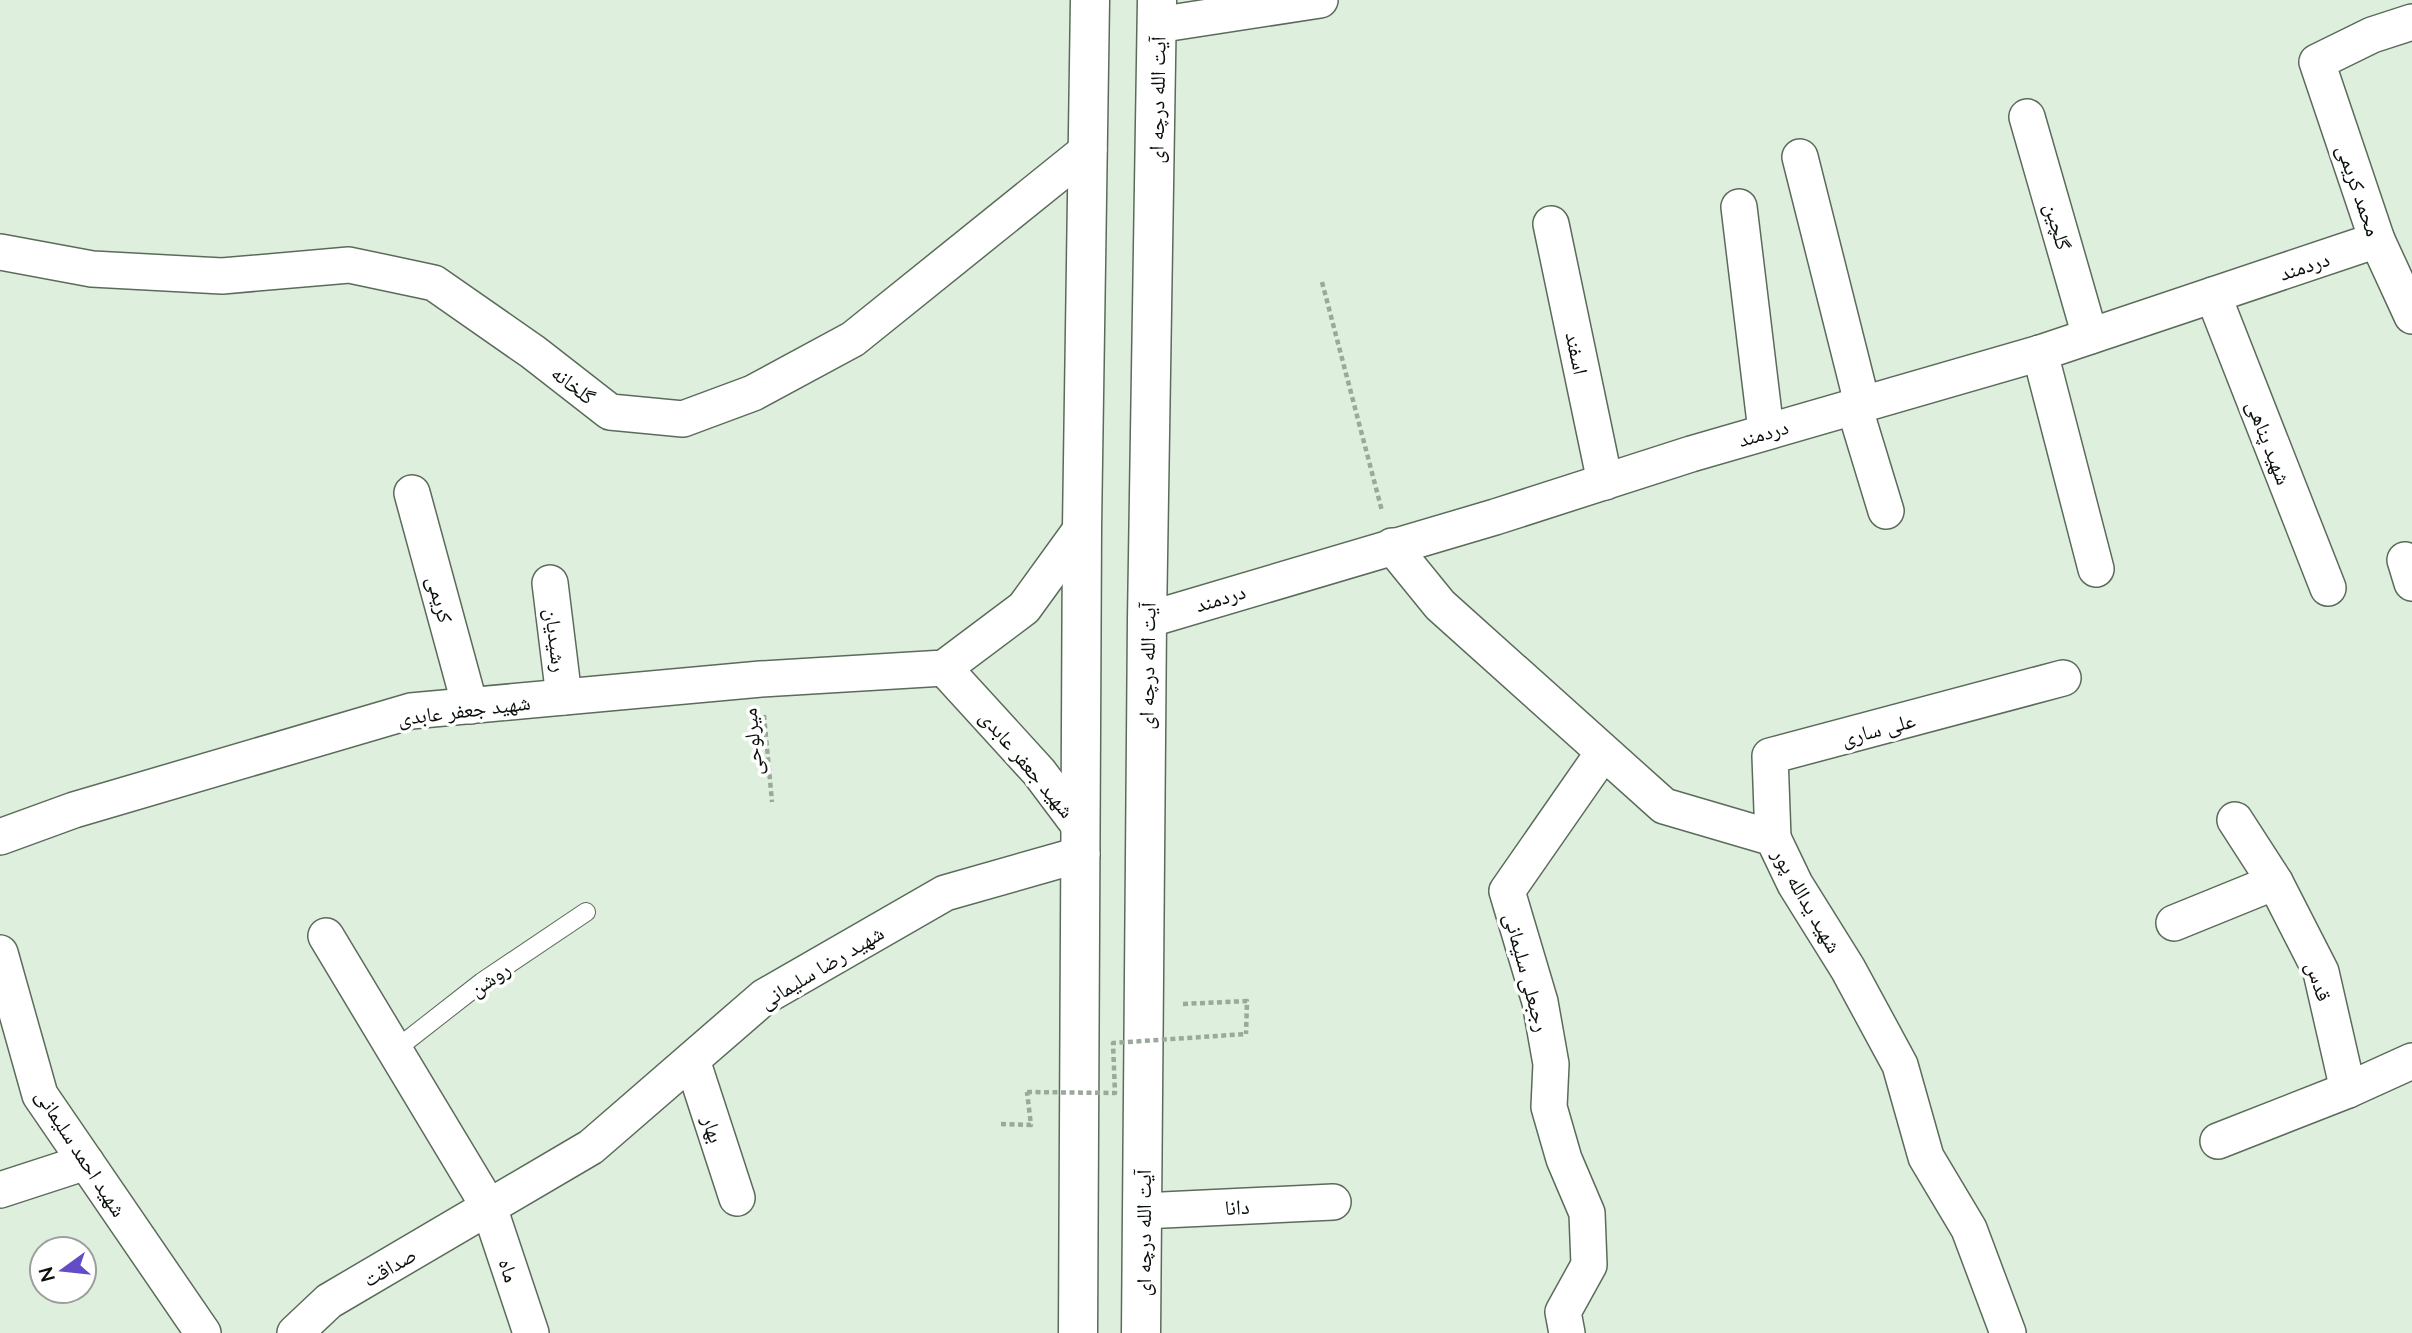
<svg xmlns="http://www.w3.org/2000/svg" width="2412" height="1333" font-family="Lato,'Noto Naskh Arabic',sans-serif">
<style>
.lines{fill:none;stroke-linecap:round;stroke-linejoin:round}
.service-casing{stroke:#5b6b5b;stroke-width:20}
.minor-casing{stroke:#5b6b5b;stroke-width:38}
.primary-casing{stroke:#5b6b5b;stroke-width:41}
.path{stroke:#9ba99a;stroke-width:4.5;stroke-dasharray:5 3.5;stroke-linecap:butt}
.service{stroke:#fff;stroke-width:18}
.minor{stroke:#fff;stroke-width:35}
.primary{stroke:#fff;stroke-width:38}
.path-bridge{stroke:#9ba99a;stroke-width:4.5;stroke-dasharray:5 3.5;stroke-linecap:butt}
.labels{text-anchor:middle;dominant-baseline:central;stroke-width:7;stroke-linejoin:round;paint-order:stroke}
.street-label{font-size:21px;fill:#090f09;stroke:#fff}
</style>
<rect width="100%" height="100%" fill="#def0dd"/>
<g class="lines">
<!-- service casing -->
<g class="service-casing">
<polyline id="service" points="395,1050 482,982 586,912"/>
</g>
<!-- minor casing -->
<g class="minor-casing">
<g id="minor">
<polyline points="2412,22 2372,35 2317,62 2377,240 2412,316"/>
<polyline points="1157,25 1320,0"/>
<polyline points="2027,117 2090,336"/>
<polyline points="1800,157 1862,403"/>
<polyline points="1739,207 1766,431"/>
<polyline points="1551,224 1605,482"/>
<polyline points="0,252 92,269 222,276 349,265 434,283 533,352 610,412 683,419 753,393 853,339 1089,149"/>
<polyline points="2213,295 2328,588"/>
<polyline points="2040,353 2096,569"/>
<polyline points="1854,406 1886,511"/>
<polyline points="412,493 470,706"/>
<polyline points="1392,546 1440,605 1664,806 1773,838 1795,884 1848,969 1900,1065 1926,1157 1969,1229 2008,1333"/>
<polyline points="2405,560 2412,583"/>
<polyline points="550,583 564,697"/>
<polyline points="1147,620 1495,517 1691,454 2040,353 2377,240"/>
<polyline points="944,668 1039,772 1081,828"/>
<polyline points="2235,820 2275,882 2321,972 2348,1090 2412,1061"/>
<polyline points="0,837 74,810 411,711 761,679 944,668 1024,608 1082,528"/>
<polyline points="1773,838 1770,756 2063,678"/>
<polyline points="2174,923 2275,882"/>
<polyline points="326,936 489,1207 531,1333"/>
<polyline points="0,953 40,1095 203,1333"/>
<polyline points="692,1060 737,1198"/>
<polyline points="2218,1141 2348,1090"/>
<polyline points="0,1190 86,1162"/>
<polyline points="1142,1211 1333,1202"/>
<polyline points="295,1333 329,1301 591,1147 764,997 945,893 1082,854"/>
<polyline points="1567,1333 1563,1312 1589,1265 1587,1213 1564,1159 1549,1107 1551,1064 1540,1002 1507,891 1603,753"/>
</g>
</g>
<!-- primary casing -->
<g class="primary-casing">
<g id="primary">
<polyline points="1078,1333 1082,528 1090,0"/>
<polyline points="1141,1333 1147,620 1157,0"/>
</g>
</g>
<!-- path -->
<g class="path">
<polyline points="1322,282 1382,511"/>
<polyline points="764,715 772,802"/>
<polyline points="1183,1004 1247,1001 1246,1034"/>
<polyline points="1001,1124 1031,1125 1027,1092"/>
</g>
<!-- service -->
<use href="#service" class="service"/>
<!-- minor -->
<use href="#minor" class="minor"/>
<!-- primary -->
<use href="#primary" class="primary"/>
<!-- path-bridge -->
<polyline class="path-bridge" points="1027,1092 1115,1093 1113,1043 1246,1034"/>
</g>
<g class="labels">
<!-- street labels -->
<g class="street-label">
<text transform="translate(1156 100) rotate(-89)">آیت الله درچه ای</text>
<text transform="translate(2360 190) rotate(71)">محمد کریمی</text>
<text transform="translate(2059 226) rotate(74)">گلچین</text>
<text transform="translate(2304 265) rotate(-18)">دردمند</text>
<text transform="translate(1578 353) rotate(78)">اسفند</text>
<text transform="translate(574 384) rotate(38)">گلخانه</text>
<text transform="translate(1763 432) rotate(-16)">دردمند</text>
<text transform="translate(2270 442) rotate(69)">شهید پناهی</text>
<text transform="translate(1220 597) rotate(-17)">دردمند</text>
<text transform="translate(441 599) rotate(75)">کریمی</text>
<text transform="translate(557 640) rotate(83)">رشیدیان</text>
<text transform="translate(1146 666) rotate(-89)">آیت الله درچه ای</text>
<text transform="translate(464 709) rotate(-7)">شهید جعفر عابدی</text>
<text transform="translate(1878 728) rotate(-15)">علی ساری</text>
<text transform="translate(751 742) rotate(-95)">میرلوحی</text>
<text transform="translate(1028 763) rotate(50)">شهید جعفر عابدی</text>
<text transform="translate(1808 900) rotate(60)">شهید یدالله پور</text>
<text transform="translate(821 966) rotate(-31)">شهید رضا سلیمانی</text>
<text transform="translate(1528 972) rotate(75)">رجبعلی سلیمانی</text>
<text transform="translate(489 978) rotate(-35)">روشن</text>
<text transform="translate(2320 981) rotate(72)">قدس</text>
<text transform="translate(714 1129) rotate(72)">بهار</text>
<text transform="translate(82 1152) rotate(57)">شهید احمد سلیمانی</text>
<text transform="translate(1237 1206) rotate(-3)">دانا</text>
<text transform="translate(1142 1233) rotate(-90)">آیت الله درچه ای</text>
<text transform="translate(389 1266) rotate(-30)">صداقت</text>
<text transform="translate(510 1270) rotate(72)">ماه</text>
</g>
</g>
<!-- north arrow -->
<g transform="translate(63 1270) rotate(255)"><circle r="33" fill="#ffffff" stroke="#9d9f9d" stroke-width="2"/>
<path d="M0-5L12 26L0 18L-12 26Z" fill="#634cc5"/>
<text y="-10" font-size="19" font-weight="bold" text-anchor="middle" fill="#090f09">N</text>
</g>
</svg>
